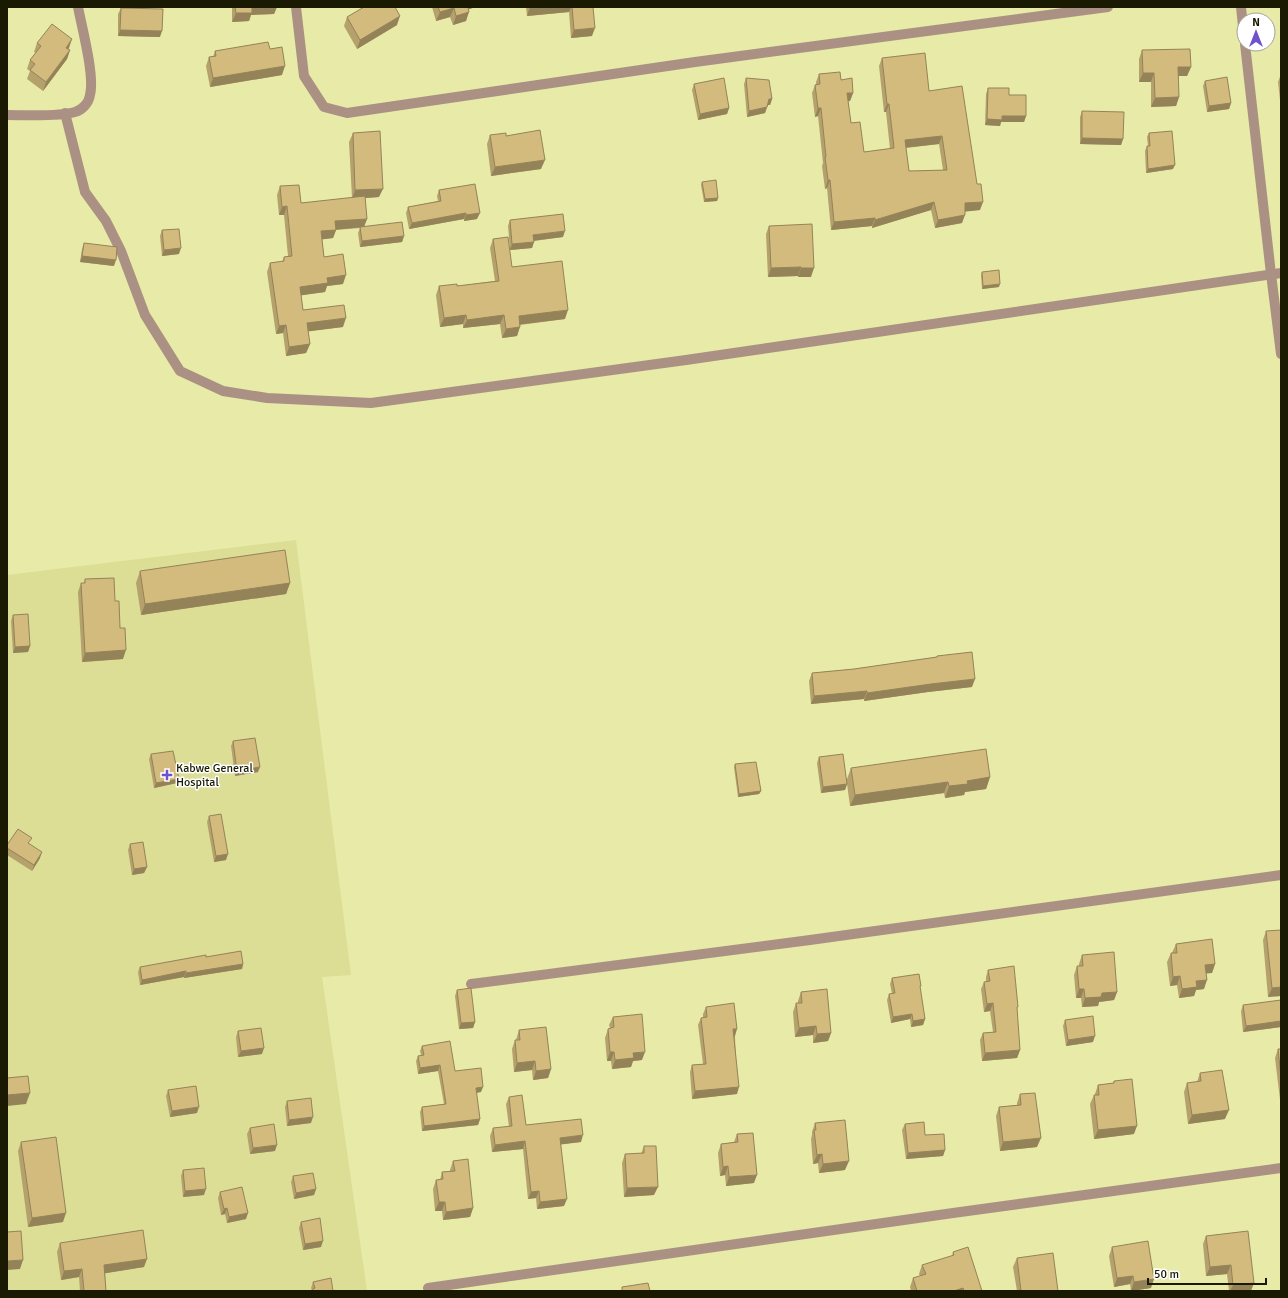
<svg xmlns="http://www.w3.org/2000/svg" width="1288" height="1298" font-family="Signika,sans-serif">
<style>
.built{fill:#dbde94}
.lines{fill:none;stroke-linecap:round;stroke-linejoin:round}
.street{stroke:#ab9183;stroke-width:10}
.wall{fill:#b5a16c;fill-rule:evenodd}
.shaded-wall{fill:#948358}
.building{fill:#d3bb7d;stroke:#948358;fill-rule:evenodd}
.poi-dot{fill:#6e52cb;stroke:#fff;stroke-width:1.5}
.labels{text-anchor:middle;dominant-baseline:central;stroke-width:3;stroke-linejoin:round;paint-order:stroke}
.poi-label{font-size:12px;fill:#1a1a02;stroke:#fff;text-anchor:start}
</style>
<rect width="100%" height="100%" fill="#e8eaa8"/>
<!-- built -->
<polygon class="built" points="296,540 351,975 322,977 367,1291 7,1291 7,575"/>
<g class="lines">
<!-- street -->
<g class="street">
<polyline points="296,7 304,76 324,107 347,113 695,62 1108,7"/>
<polyline points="1241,7 1244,36"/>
<polyline points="1245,44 1271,274 1281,354"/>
<polyline points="65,113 85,192 106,221 121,251 145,315 180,371 223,391 267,398 371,403 686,360 1281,273"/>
<path d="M7,115C24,115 59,117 75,112C82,110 89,103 90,95C95,76 82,28 78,7"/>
<polyline points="471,984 810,940 1281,875"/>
<polyline points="428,1288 953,1213 1281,1168"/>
</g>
</g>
<!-- wall -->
<g class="wall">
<polygon points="232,7 277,7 274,14 251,15 249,21 232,22"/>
<polygon points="432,7 476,7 469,9 466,21 453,25 450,17 436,21"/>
<polygon points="526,7 593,7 592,36 571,38 569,12 527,16"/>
<polygon points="121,8 160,37 118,36 118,14"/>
<polygon points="347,17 397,25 357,49 344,26"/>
<polygon points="37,43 69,48 68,49 70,50 67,59 43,91 27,79 30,71 27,69 30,60 36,53 34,52"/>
<polygon points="270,49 282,75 210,87 206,66 209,57 213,57 215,51"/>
<polygon points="1142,50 1191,67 1187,76 1178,76 1179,97 1176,106 1151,107 1151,82 1139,82 1139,59"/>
<path d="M882,58L929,91L980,210L965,211L962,223L935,228L931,210L872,228V226L831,230L827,188L825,189L822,166L823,163L818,116L815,117L812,93L815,85L816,84V82L819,74L841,80L853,93L850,101H848L851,123L864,152L890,149L886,112H884L879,66ZM939,144L943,170L909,171L906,148Z"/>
<polygon points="1281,74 1281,100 1280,100 1278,82"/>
<polygon points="746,78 772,99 770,105 768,105 765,113 747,117 744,84"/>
<polygon points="1205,81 1231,103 1229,109 1207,112 1203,86"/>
<polygon points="694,84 729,108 727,114 698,120 692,90"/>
<polygon points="988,88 1009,95 1026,116 1024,122 1001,122 1000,126 985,125 986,94"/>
<polygon points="1082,111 1123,139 1121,145 1080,144 1080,117"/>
<polygon points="353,133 379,197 365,198 367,219 364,226 404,236 402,242 360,247 358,233 360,228 336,230 333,238 322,239 324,257 343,284 327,286 325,292 301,295 303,310 343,327 308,331 310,344 306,353 286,356 283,333 276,334 267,272 270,263 282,262 284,257 288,256 284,215 279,215 277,195 280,186 301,203 352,198 349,142"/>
<polygon points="1149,133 1173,169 1146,173 1145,151 1147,146 1148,146 1147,137"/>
<polygon points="490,135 541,169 491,176 487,144"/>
<polygon points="702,182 718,198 717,201 704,202 701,185"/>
<polygon points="439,190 477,219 464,221 464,219 409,229 406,213 408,207 438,201 437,196"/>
<polygon points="510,220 563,237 534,241 532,248 510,250 508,226"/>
<polygon points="769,226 811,277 798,277 798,276 768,277 766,234"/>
<polygon points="162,230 179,254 162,256 160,236"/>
<polygon points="493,239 512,267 565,319 520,325 517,336 502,338 500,324 463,328 463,324 440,327 436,295 439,286 457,286 495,281 490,248"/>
<polygon points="84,243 114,266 80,262 82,249"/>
<polygon points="982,272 999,287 982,289 981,275"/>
<polygon points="140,571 290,583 286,594 141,615 136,583"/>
<polygon points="85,579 115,601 120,628 123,659 82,662 78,592 81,583 84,583"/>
<polygon points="13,615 30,646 28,652 13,653 11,621"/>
<polygon points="937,656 972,687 928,692 864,701 864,699 811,704 809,681 812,673 854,669 937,657"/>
<polygon points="233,741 258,772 235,776 231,746"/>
<polygon points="151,754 177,783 154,788 149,759"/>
<polygon points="819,757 847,779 851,768 990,777 986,789 965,792 964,795 945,798 944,793 850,806 847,784 845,790 821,793 817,763"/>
<polygon points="735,764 761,791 759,794 738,797 734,767"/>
<polygon points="209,816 226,860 214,862 207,822"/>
<polygon points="30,844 40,858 32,871 7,855 7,845"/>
<polygon points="130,844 147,867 144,873 132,875 128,850"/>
<polygon points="1266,931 1281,996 1268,997 1263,940"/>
<polygon points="1176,944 1215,964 1212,973 1206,973 1204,989 1196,990 1194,996 1179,998 1177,985 1170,986 1167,962 1171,953 1172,953"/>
<polygon points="1082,955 1117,992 1114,1000 1099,1002 1098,1006 1082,1007 1081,998 1076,998 1074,975 1077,966 1079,966 1079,964"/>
<polygon points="206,957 243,964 242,969 184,978 184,977 140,985 138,972 140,967"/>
<polygon points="988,970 1017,1011 1020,1050 1017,1058 982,1061 980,1040 983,1033 993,1032 990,1011 984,1012 981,989 984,982 986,982 986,977"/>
<polygon points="892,978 920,989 925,1019 923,1025 911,1027 910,1019 891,1023 887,1000 889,994 892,994 890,984"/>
<polygon points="457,990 475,1022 473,1028 459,1029 455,996"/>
<polygon points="801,992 831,1033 828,1041 813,1043 813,1035 795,1037 793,1012 796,1003 798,1003 798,1001"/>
<polygon points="1281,1000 1281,1027 1243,1032 1241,1011 1243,1005"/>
<polygon points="706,1007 735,1036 737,1094 692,1099 690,1072 692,1065 703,1064 698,1025 701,1018 703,1018 703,1014"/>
<polygon points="613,1017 642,1060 633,1061 631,1067 612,1069 611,1061 607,1061 605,1038 608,1029 610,1028 609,1025"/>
<polygon points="1065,1020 1093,1042 1066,1046 1063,1026"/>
<polygon points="519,1030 551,1069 548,1078 533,1080 532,1070 514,1072 512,1049 515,1040 516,1040"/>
<polygon points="238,1031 262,1054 238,1057 236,1037"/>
<polygon points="422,1046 481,1092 476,1093 480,1119 478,1125 422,1131 420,1112 422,1107 444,1104 438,1071 418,1074 416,1061 418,1056 421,1055 420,1051"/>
<polygon points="1278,1049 1281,1049 1281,1108 1275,1058"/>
<polygon points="1200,1073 1225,1119 1188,1124 1184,1092 1187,1083 1197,1082"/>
<polygon points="1114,1081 1134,1134 1094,1139 1090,1104 1094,1095 1095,1095 1095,1094 1098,1085 1113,1083"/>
<polygon points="168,1090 197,1113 170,1117 166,1096"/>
<polygon points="1020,1094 1037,1147 1000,1151 996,1116 999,1107 1017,1105 1017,1103"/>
<polygon points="509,1097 526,1125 581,1142 561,1144 564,1206 537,1209 536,1198 528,1199 523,1149 492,1152 490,1136 493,1128 509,1127 506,1104"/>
<polygon points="287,1101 311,1123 287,1126 285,1107"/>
<polygon points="815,1123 845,1170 819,1173 818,1163 813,1164 811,1139 812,1135 812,1132"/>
<polygon points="905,1124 925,1135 945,1150 943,1156 906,1159 902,1130"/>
<polygon points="250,1128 275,1151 250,1154 247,1134"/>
<polygon points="737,1134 754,1183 726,1186 725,1175 720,1176 718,1153 721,1144 734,1142"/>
<polygon points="21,1142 63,1222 28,1227 18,1151"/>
<polygon points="644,1146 654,1195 624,1197 622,1163 625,1154 641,1154"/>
<polygon points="453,1161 473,1208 470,1217 443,1220 442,1211 435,1211 433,1189 436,1180 440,1180 442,1172 450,1171 450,1170"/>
<polygon points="183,1170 204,1195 183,1197 181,1176"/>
<polygon points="293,1176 316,1189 314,1195 294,1199 291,1182"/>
<polygon points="220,1192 246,1219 227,1223 225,1214 221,1215 218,1198"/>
<polygon points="301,1222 321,1247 303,1250 299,1228"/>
<polygon points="1206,1236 1251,1291 1229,1291 1227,1274 1206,1276 1203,1244"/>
<polygon points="60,1243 144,1267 105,1273 106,1291 80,1291 79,1277 61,1280 57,1252"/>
<polygon points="1112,1247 1151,1288 1131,1291 1130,1284 1114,1287 1109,1256"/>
<polygon points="953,1252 982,1291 911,1291 910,1287 913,1278 920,1276 919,1274 922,1265 952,1256"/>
<polygon points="1017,1258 1058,1291 1017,1291 1013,1267"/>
<polygon points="313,1282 333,1291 312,1291 311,1288"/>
</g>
<!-- shaded-wall -->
<g class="shaded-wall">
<polygon points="252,7 277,7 274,14 251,15 249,21 232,22 236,13"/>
<polygon points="465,7 476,7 463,11"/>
<polygon points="530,7 571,7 569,12 527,16"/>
<polygon points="454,8 450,17 436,21 440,12"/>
<polygon points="469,12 466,21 453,25 456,16"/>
<polygon points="400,16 397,25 357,49 360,40"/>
<polygon points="595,28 592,36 571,38 574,30"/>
<polygon points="120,30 162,31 160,37 118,36"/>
<polygon points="72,39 69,48 62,56 66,48"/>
<polygon points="70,50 67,59 43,91 46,82"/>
<polygon points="285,66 282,75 210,87 213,78"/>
<polygon points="1178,67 1191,67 1187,76 1175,76"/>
<polygon points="1143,73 1154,73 1151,82 1139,82"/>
<polygon points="847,93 853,93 850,101 844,102"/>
<polygon points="1179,97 1176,106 1151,107 1155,98"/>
<polygon points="769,99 772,99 770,105 766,105"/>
<polygon points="1231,103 1229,109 1207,112 1209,106"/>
<polygon points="887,104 889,104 886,112 884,112"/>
<polygon points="767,107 765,113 747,117 749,111"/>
<polygon points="729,108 727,114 698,120 700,114"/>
<polygon points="818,108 821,108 818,116 815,117"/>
<polygon points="1002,116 1026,116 1024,122 1001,122 1000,126 985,125 987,119"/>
<polygon points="942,136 939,144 902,148 905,140"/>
<polygon points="1082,138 1123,139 1121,145 1080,144"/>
<polygon points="545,160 541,169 491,176 495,167"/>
<polygon points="1175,165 1173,169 1146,173 1148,169"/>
<polygon points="828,180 830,180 827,188 825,189"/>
<polygon points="383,189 379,197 352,199 355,190"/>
<polygon points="718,198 717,201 704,202 705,199"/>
<polygon points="934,202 931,210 872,228 875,220"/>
<polygon points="983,202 980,210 962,212 965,203"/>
<polygon points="287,206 284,215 279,215 282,207"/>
<polygon points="466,213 464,219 409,229 412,223"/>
<polygon points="480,213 477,219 464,221 466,215"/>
<polygon points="965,215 962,223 935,228 938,220"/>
<polygon points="875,218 872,226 831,230 834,222"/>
<polygon points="367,219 364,227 332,230 335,221"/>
<polygon points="336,230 333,238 318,240 321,231"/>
<polygon points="565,231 563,237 531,241 533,235"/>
<polygon points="404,236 402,242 360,247 362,241"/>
<polygon points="534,242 532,248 510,250 512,244"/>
<polygon points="181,248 179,254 162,256 164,250"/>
<polygon points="82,256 116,260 114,266 80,262"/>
<polygon points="801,267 798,276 768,277 771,268"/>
<polygon points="801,268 814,268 811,277 798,277"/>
<polygon points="346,275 343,284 327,286 325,292 297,296 300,287 327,278"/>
<polygon points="1000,284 999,287 982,289 983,286"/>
<polygon points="568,310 565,319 515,325 519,316"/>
<polygon points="466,315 463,324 440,327 444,318"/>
<polygon points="504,315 500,324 463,328 467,320"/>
<polygon points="346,318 343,327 304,332 307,323"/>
<polygon points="286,325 283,333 276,334 279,326"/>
<polygon points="520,327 517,336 502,338 506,329"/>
<polygon points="310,344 306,353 286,356 289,347"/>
<polygon points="290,583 286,594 141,615 145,604"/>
<polygon points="30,646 28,652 13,653 15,647"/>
<polygon points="126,650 123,659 82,662 85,653"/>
<polygon points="975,679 972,687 928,692 864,701 867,693 931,684"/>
<polygon points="867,691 864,699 811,704 814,696"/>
<polygon points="260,767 258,772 235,776 237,771"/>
<polygon points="990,777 986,789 965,792 964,795 945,798 949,786 967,781"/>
<polygon points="179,779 177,783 154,788 156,783"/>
<polygon points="948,782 944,793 850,806 855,795"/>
<polygon points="847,784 845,790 821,793 823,787"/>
<polygon points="761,791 759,794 738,797 739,794"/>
<polygon points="42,852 40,858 32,871 34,865"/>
<polygon points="228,854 226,860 214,862 216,856"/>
<polygon points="147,867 144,873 132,875 134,869"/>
<polygon points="243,964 242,969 184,978 186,973"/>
<polygon points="1215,964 1212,973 1202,974 1205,965"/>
<polygon points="186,971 184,977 140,985 142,980"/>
<polygon points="1180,976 1177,985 1170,986 1173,977"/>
<polygon points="1207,980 1204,989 1196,990 1194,996 1179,998 1182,989 1196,981"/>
<polygon points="1281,987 1281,996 1268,997 1272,988"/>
<polygon points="1079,989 1084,989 1081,998 1076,998"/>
<polygon points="1117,992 1114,1000 1099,1002 1098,1006 1082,1007 1085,998 1102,993"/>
<polygon points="993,1003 990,1011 984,1012 987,1004"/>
<polygon points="912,1014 910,1019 891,1023 893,1017"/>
<polygon points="925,1019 923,1025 911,1027 913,1021"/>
<polygon points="1281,1021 1281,1027 1243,1032 1246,1026"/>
<polygon points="475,1022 473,1028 459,1029 461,1023"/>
<polygon points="816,1026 813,1035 795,1037 799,1028"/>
<polygon points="733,1029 737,1029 735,1036 731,1037"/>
<polygon points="831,1033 828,1041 813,1043 817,1034"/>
<polygon points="1095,1036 1093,1042 1066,1046 1068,1040"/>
<polygon points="264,1048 262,1054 238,1057 241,1051"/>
<polygon points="1020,1050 1017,1058 982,1061 985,1053"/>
<polygon points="610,1052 614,1052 611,1061 607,1061"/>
<polygon points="645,1052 642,1060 633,1061 631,1067 612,1069 615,1060 633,1053"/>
<polygon points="535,1061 532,1070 514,1072 517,1063"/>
<polygon points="440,1065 438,1071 418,1074 420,1068"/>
<polygon points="551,1069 548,1078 533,1080 536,1071"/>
<polygon points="483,1087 481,1092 474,1093 476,1088"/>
<polygon points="739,1087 737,1094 692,1099 695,1091"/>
<polygon points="30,1093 26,1104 7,1106 7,1095"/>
<polygon points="199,1107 197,1113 170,1117 172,1111"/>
<polygon points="1229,1110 1225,1119 1188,1124 1192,1115"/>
<polygon points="313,1117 311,1123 287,1126 289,1120"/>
<polygon points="480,1119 478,1125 422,1131 424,1126"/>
<polygon points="1137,1126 1134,1134 1094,1139 1098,1130"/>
<polygon points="583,1135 581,1142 557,1145 560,1138"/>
<polygon points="1041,1138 1037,1147 1000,1151 1003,1142"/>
<polygon points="525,1141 523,1149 492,1152 495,1145"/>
<polygon points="277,1145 275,1151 250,1154 253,1148"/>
<polygon points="945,1150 943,1156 906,1159 908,1153"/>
<polygon points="822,1154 818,1163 813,1164 817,1155"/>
<polygon points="849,1161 845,1170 819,1173 823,1164"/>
<polygon points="728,1166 725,1175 720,1176 723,1167"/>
<polygon points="757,1175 754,1183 726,1186 729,1177"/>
<polygon points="658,1187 654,1195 624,1197 627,1188"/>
<polygon points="206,1189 204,1195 183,1197 185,1191"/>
<polygon points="316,1189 314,1195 294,1199 296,1193"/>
<polygon points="539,1191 536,1198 528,1199 531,1192"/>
<polygon points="567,1199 564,1206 537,1209 540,1202"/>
<polygon points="439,1202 445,1202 442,1211 435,1211"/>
<polygon points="227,1208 225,1214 221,1215 224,1209"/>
<polygon points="473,1208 470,1217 443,1220 446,1212"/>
<polygon points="66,1213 63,1222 28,1227 32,1218"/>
<polygon points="248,1213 246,1219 227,1223 229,1217"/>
<polygon points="323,1241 321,1247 303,1250 305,1244"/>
<polygon points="147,1259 144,1267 101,1274 104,1265"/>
<polygon points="23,1260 20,1269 7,1270 7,1261"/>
<polygon points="1231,1265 1227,1274 1206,1276 1210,1267"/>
<polygon points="82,1269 79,1277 61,1280 64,1271"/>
<polygon points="1133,1276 1130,1284 1114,1287 1117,1278"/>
<polygon points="1154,1279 1151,1288 1131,1291 1134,1282"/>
<polygon points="1254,1283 1251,1291 1230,1291 1233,1285"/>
<polygon points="963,1288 962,1291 954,1291"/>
</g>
<!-- building -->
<g class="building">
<polygon points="235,7 252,7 252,13 236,13"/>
<polygon points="364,7 395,7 400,16 360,40 347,17"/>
<polygon points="438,7 468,7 469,12 456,16 454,8 440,12"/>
<polygon points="572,7 593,7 595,28 574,30"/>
<polygon points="121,8 163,9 162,31 120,30"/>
<polygon points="52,24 72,39 66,48 70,50 46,82 30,70 35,64 30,60 41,46 37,43"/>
<polygon points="268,42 270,49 282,47 285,66 213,78 209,57 216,56 215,51"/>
<polygon points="1190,49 1191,67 1178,67 1179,97 1155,98 1154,73 1143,73 1142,50"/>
<path d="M925,53L929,91L962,86L977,184H981L983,202L965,203V215L938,220L934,202L875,220V218L834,222L830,180H828L825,157H826L821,108H818L815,85L820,84L819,74L840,72L841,80L852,78L853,93H847L851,123L860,122L864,152L894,148L889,104H887L882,58ZM942,136L947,170L909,171L905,140Z"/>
<polygon points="1227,77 1231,103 1209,106 1205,81"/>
<polygon points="724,78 729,108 700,114 694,84"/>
<polygon points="746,78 769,80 772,99 769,99 767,107 749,111"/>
<polygon points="988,88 1009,88 1009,95 1026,95 1026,116 1002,116 1002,120 987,119"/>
<polygon points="1082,111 1124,112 1123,139 1082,138"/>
<polygon points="540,130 545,160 495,167 490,135 506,133 506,136"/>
<polygon points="380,131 383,189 355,190 353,133"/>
<polygon points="1172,131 1175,165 1148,169 1147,146 1150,146 1149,133"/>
<polygon points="716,180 718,198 705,199 702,182"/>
<polygon points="475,184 480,213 466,215 466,213 412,223 408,207 441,201 439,190"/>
<polygon points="299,185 301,203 365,196 367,219 335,221 336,230 321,231 324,257 343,254 346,275 327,278 328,283 300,287 303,310 344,305 346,318 307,323 310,344 289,347 286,325 279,326 270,263 284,261 284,257 292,256 287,206 282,207 280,186"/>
<polygon points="563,214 565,231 533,235 534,242 512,244 510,220"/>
<polygon points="402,222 404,236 362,241 360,227"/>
<polygon points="812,224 814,268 801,268 801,267 771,268 769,226"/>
<polygon points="179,229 181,248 164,250 162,230"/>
<polygon points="508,237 512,267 562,261 568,310 519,316 520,327 506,329 504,315 467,320 466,315 444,318 439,286 457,284 457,286 499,281 493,239"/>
<polygon points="84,243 117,247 116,260 82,256"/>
<polygon points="999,270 1000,284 983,286 982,272"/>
<polygon points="285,550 290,583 145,604 140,571"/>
<polygon points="114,578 115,601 119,601 120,628 125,628 126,650 85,653 81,583 85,583 85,579"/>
<polygon points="28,614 30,646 15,647 13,615"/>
<polygon points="972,652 975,679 931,684 867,693 867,691 814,696 812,673 854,669 937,657 937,656"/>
<polygon points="255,738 260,767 237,771 233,741"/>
<polygon points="986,749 990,777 967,781 968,784 949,786 948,782 855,795 851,768"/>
<polygon points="173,751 179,779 156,783 151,754"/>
<polygon points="843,754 847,784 823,787 819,757"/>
<polygon points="756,762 761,791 739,794 735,764"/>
<polygon points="221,814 228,854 216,856 209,816"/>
<polygon points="18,829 32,838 28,843 42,852 34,865 7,848 7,845"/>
<polygon points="143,842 147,867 134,869 130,844"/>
<polygon points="1281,930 1281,987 1272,988 1266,931"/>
<polygon points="1212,939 1215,964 1205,965 1207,980 1196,981 1197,987 1182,989 1180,976 1173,977 1171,953 1177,953 1176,944"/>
<polygon points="241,951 243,964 186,973 186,971 142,980 140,967 206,955 206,957"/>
<polygon points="1114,952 1117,992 1102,993 1101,997 1085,998 1084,989 1079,989 1077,966 1083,966 1082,955"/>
<polygon points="1014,966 1018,1007 1017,1007 1020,1050 985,1053 983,1033 996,1032 993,1003 987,1004 984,982 990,981 988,970"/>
<polygon points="919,974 921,986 920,986 925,1019 913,1021 912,1014 893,1017 889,994 895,993 892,978"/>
<polygon points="471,988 475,1022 461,1023 457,990"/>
<polygon points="827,989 831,1033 817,1034 816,1026 799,1028 796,1003 802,1003 801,992"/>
<polygon points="1281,1000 1281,1021 1246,1026 1243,1005"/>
<polygon points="734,1003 737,1029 733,1029 739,1087 695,1091 692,1065 706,1064 701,1018 707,1017 706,1007"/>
<polygon points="642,1014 645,1052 633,1053 634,1058 615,1060 614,1052 610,1052 608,1029 614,1027 613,1017"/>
<polygon points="1093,1016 1095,1036 1068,1040 1065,1020"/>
<polygon points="546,1027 551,1069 536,1071 535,1061 517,1063 515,1040 520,1040 519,1030"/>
<polygon points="261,1028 264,1048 241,1051 238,1031"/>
<polygon points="450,1041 455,1071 481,1068 483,1087 476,1088 480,1119 424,1126 422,1107 446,1104 440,1065 420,1068 418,1056 424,1055 422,1046"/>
<polygon points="1278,1049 1281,1049 1281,1077"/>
<polygon points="1222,1070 1229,1110 1192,1115 1187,1083 1201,1081 1200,1073"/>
<polygon points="28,1076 30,1093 7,1095 7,1078"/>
<polygon points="1132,1079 1137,1126 1098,1130 1094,1095 1099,1095 1098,1085 1114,1083 1114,1081"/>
<polygon points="196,1086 199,1107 172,1111 168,1090"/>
<polygon points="1035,1093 1041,1138 1003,1142 999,1107 1021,1105 1020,1094"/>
<polygon points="522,1095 526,1125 581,1119 583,1135 560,1138 567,1199 540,1202 539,1191 531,1192 525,1141 495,1145 493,1128 512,1126 509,1097"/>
<polygon points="311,1098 313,1117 289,1120 287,1101"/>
<polygon points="845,1120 849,1161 823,1164 822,1154 817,1155 814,1130 816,1130 815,1123"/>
<polygon points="924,1122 925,1135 944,1134 945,1150 908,1153 905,1124"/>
<polygon points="274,1124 277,1145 253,1148 250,1128"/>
<polygon points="753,1133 757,1175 729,1177 728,1166 723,1167 721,1144 738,1142 737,1134"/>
<polygon points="56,1137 66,1213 32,1218 21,1142"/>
<polygon points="644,1146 656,1146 658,1187 627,1188 625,1154 644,1153"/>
<polygon points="468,1159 473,1208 446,1212 445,1202 439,1202 436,1180 443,1179 442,1172 455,1171 453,1161"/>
<polygon points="204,1168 206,1189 185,1191 183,1170"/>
<polygon points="313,1173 316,1189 296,1193 293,1176"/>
<polygon points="242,1187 248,1213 229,1217 227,1208 224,1209 220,1192"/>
<polygon points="320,1218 323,1241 305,1244 301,1222"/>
<polygon points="143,1230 147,1259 104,1265 106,1291 84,1291 82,1269 64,1271 60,1243"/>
<polygon points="21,1231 23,1260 7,1261 7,1232"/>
<polygon points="1248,1231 1254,1283 1233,1285 1231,1265 1210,1267 1206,1236"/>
<polygon points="1148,1241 1154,1279 1134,1282 1133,1276 1117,1278 1112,1247"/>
<polygon points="968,1247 982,1291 964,1291 963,1288 954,1291 917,1291 913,1278 926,1274 922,1265 954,1255 953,1252"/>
<polygon points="1053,1253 1058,1291 1021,1291 1017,1258"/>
<polygon points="331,1278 333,1291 313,1291 313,1289 315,1288 313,1282"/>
<polygon points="648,1283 650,1291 622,1291 622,1287"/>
</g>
<!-- markers -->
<path class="poi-dot" d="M165 769h4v4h4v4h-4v4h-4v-4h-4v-4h4z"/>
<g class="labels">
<!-- poi labels -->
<g class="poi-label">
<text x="176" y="768">Kabwe General<tspan x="176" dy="14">Hospital</tspan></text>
</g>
</g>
<!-- border -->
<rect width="1288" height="1298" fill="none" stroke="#1a1a02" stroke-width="16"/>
<!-- north arrow -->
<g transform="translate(1256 32)"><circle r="19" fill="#ffffff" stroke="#a3a39a"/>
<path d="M0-3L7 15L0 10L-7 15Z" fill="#6e52cb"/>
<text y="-6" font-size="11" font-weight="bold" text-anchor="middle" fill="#1a1a02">N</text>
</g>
<!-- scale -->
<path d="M1148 1278v6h118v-6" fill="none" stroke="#1a1a02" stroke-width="2"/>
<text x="1154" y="1278" font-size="12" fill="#1a1a02" stroke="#ffffff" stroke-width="3" paint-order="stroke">50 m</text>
</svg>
